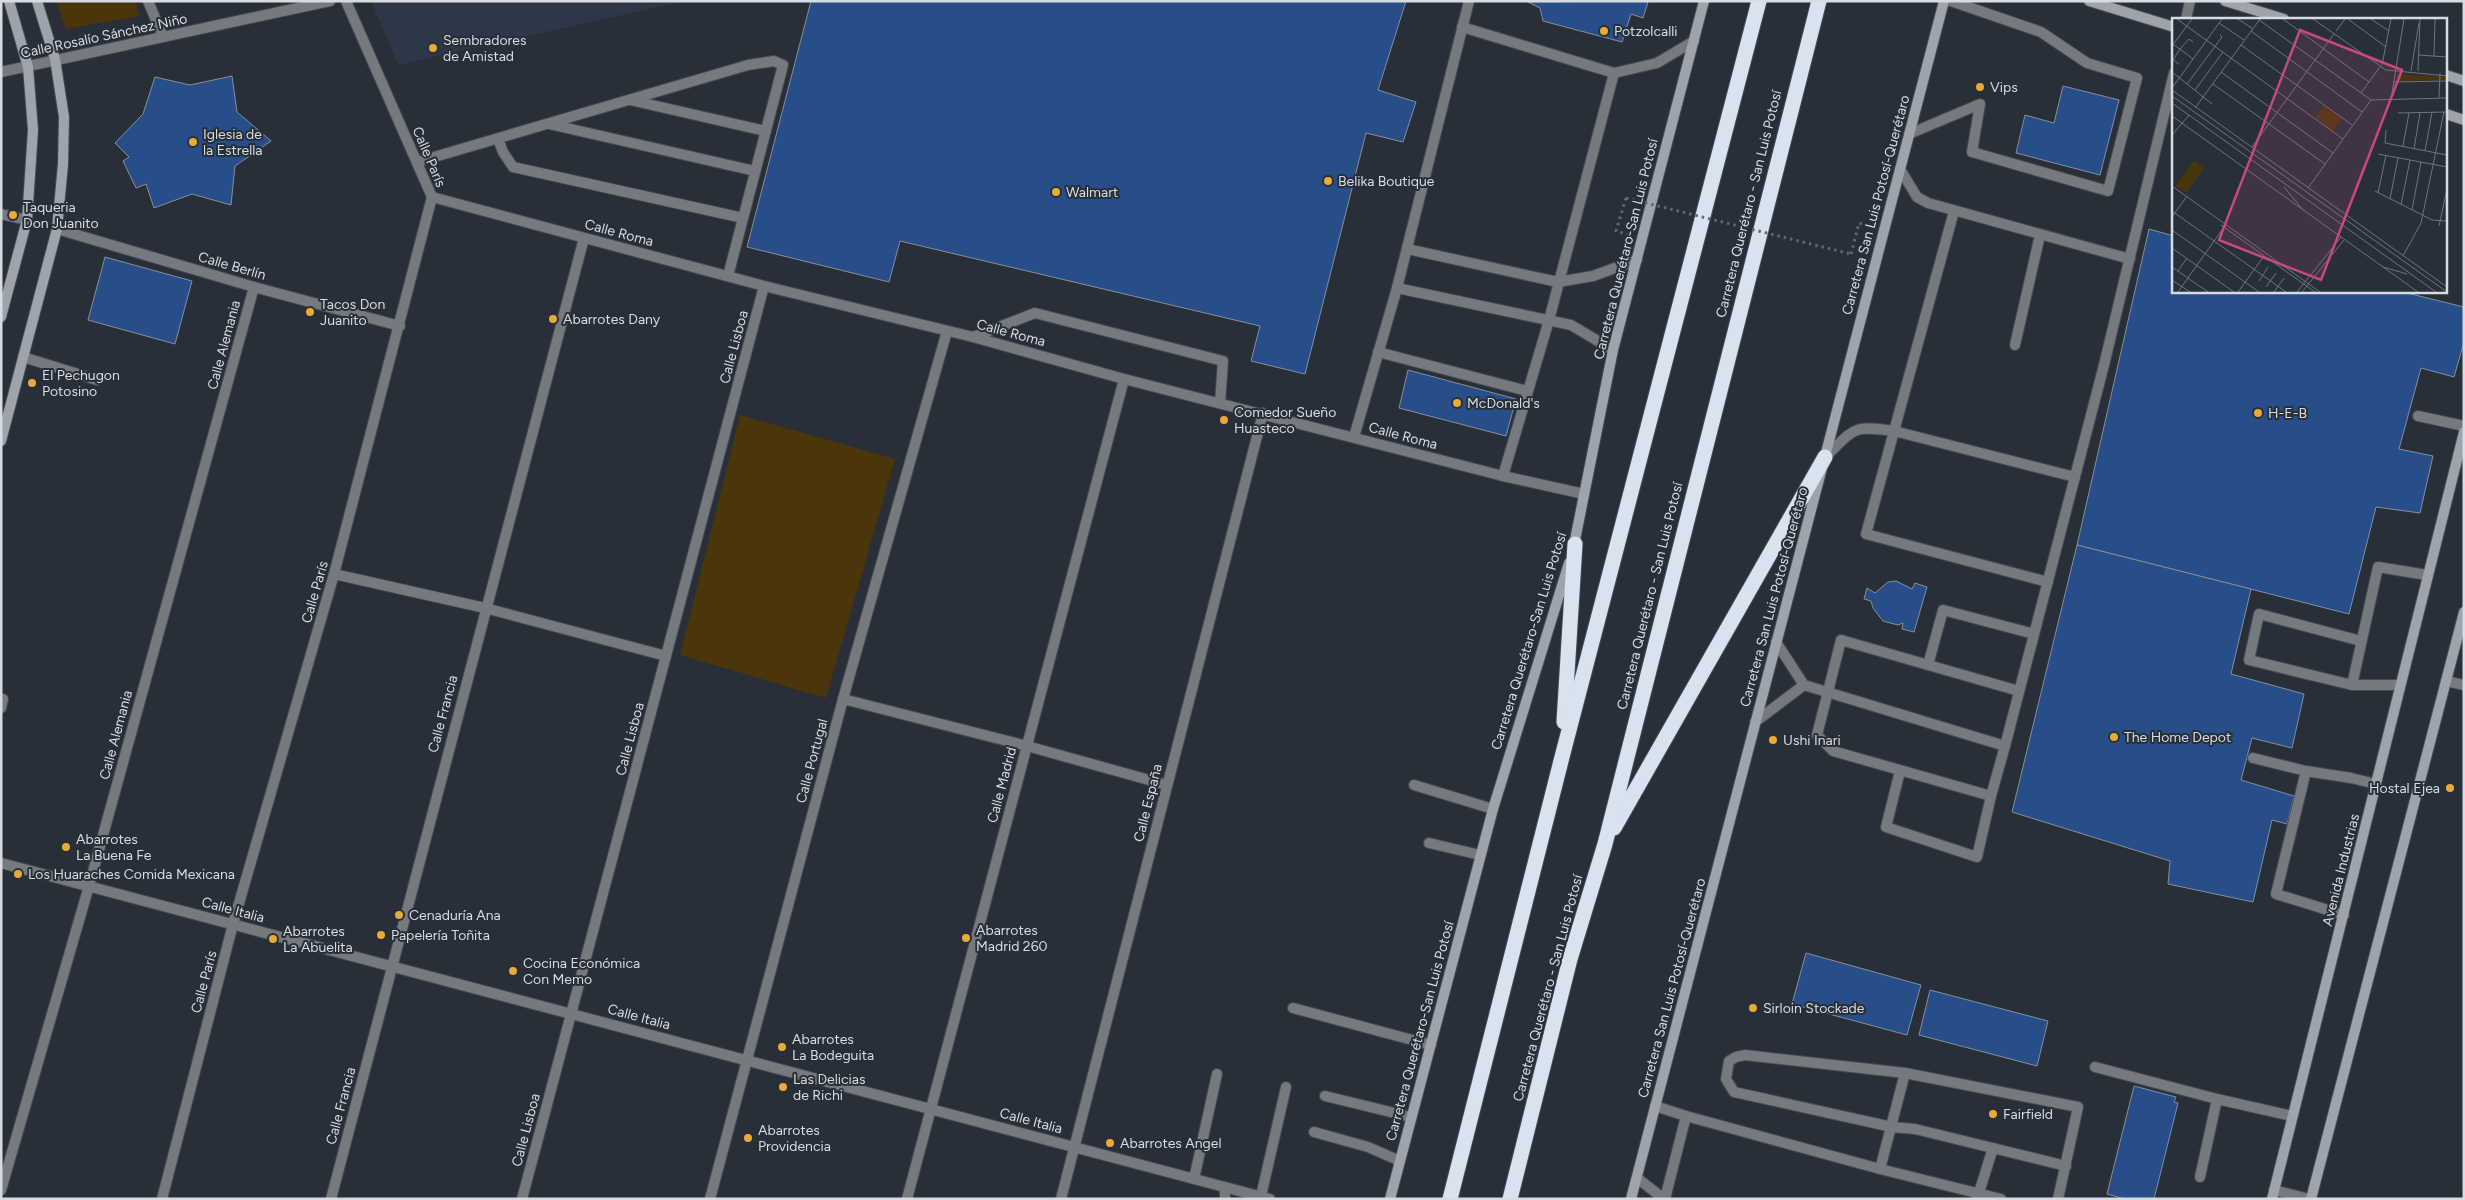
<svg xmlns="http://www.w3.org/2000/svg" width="2465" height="1200" font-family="Figtree,sans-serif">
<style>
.built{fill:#2d3747}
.green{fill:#4b350b}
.building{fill:#274e89;stroke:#868f9b}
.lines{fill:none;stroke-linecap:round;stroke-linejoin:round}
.lane-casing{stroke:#444b54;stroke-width:12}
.street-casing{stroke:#444b54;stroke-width:12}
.secondary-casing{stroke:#444b54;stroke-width:12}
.highway-casing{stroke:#444b54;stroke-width:17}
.path{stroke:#616871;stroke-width:3;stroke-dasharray:2.5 4;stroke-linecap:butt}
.lane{stroke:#76797e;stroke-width:10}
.street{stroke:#76797e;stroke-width:10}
.secondary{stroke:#9ea3ac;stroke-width:10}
.highway{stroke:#d9e2ef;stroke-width:15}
.path-bridge{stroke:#616871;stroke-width:3;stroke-dasharray:2.5 4;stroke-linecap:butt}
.poi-dot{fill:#e9ab38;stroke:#282f39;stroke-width:2}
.labels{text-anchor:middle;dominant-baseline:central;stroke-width:4;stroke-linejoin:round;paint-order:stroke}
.poi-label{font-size:14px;fill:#d7dce3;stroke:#282f39;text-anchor:start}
.street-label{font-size:14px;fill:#d7dce3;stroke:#282f39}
.inset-road{fill:none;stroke:#6e747d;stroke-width:1}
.view{fill:#c7497d;fill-opacity:0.15;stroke:#c7497d;stroke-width:2.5}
.inset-edge{fill:none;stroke:#d7dce3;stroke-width:2.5}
</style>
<rect width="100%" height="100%" fill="#282f39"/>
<!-- built -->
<polygon class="built" points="371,1 685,1 398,65"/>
<!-- green -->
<g class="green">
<polygon points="56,1 135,1 140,16 66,29"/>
<polygon points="740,415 895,459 826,698 680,655"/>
</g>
<!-- building -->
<g class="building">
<polygon points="811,1 1406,1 1378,90 1416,102 1403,142 1366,133 1305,374 1251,361 1260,326 900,241 889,282 747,247"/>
<polygon points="1644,1 1648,2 1643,18 1631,14 1622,42 1543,21 1540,8 1528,2"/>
<polygon points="232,76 237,112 271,141 235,166 231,205 192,194 154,208 146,184 136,188 123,161 129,157 115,143 143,114 155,77 190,85"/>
<polygon points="2063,86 2119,100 2100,175 2016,153 2025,115 2054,123"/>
<polygon points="2149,229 2174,236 2174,291 2399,291 2464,307 2464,342 2454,377 2421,368 2399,449 2433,456 2420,513 2376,507 2349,614 2077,545"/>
<polygon points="105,257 192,281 175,344 88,320"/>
<polygon points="1408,370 1516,399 1506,436 1399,408"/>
<polygon points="2077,545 2251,589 2231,674 2304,694 2292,748 2252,738 2241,780 2294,796 2287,824 2272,820 2253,902 2168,884 2170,861 2012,812"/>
<polygon points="1896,581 1912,589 1915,583 1927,587 1914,632 1902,629 1903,623 1898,625 1883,621 1873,608 1871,601 1864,599 1867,588 1875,593 1888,582"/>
<polygon points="1806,953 1921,985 1907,1035 1792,1004"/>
<polygon points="1930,990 2048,1021 2037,1066 1919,1035"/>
<polygon points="2134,1086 2176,1097 2174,1102 2178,1103 2154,1199 2125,1199 2107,1194"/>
</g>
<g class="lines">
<!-- lane casing -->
<g class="lane-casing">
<g id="lane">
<polyline points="1469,1 1397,288 1571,325 1613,350"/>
<polyline points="2186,19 2190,1"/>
<polyline points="1462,27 1614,73 1549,320 1503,476"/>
<polyline points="1614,73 1657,63 1694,41"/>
<polyline points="630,100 766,131"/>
<polyline points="549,124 755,171"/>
<polyline points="1909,134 1980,104 1972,152 2108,191 2137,78 2087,63 2041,32 1951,1"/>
<polyline points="498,139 503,152 513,167 743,218"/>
<polyline points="417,162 748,65 774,61 783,65 728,276"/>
<polyline points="1900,169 1917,197 1928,203 2130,259"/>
<polyline points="1954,211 1866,534 2048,582"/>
<polyline points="1407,249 1558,282 1593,276 1637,260"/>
<polyline points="973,337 1035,313 1223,361 1220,403"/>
<polyline points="2015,345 2040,235"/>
<polyline points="1378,352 1527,391"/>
<polyline points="23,357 97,380"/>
<polyline points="2418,416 2464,426"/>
<polyline points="1354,437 1397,288"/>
<path d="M1825,457C1856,428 1851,425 1894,431L2075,477"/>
<polyline points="1776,642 1804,685 2005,746 2104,365 2174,73"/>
<polyline points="1928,665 1943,610 2034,634"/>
<polyline points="2352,685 2249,660 2259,614 2361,641"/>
<polyline points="2400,685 2352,685 2378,567 2427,575"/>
<polyline points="1,708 3,699"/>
<polyline points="1755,722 1804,685"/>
<polyline points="2253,758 2306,771"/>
<polyline points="1900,771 1886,827 1977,857 1991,796 1833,751 1817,735 1841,640 2019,691"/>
<polyline points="1414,785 1493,809"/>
<polyline points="1991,796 2005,746"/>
<polyline points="1429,843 1480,855"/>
<polyline points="2344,915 2276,894 2306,771 2351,778 2376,784"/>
<polyline points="1293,1008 1431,1045"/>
<polyline points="2095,1067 2217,1099 2292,1116"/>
<polyline points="1905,1073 2078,1107 2058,1199"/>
<polyline points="1325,1096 1411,1117"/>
<polyline points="1655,1106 1686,1116 1665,1199"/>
<polyline points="1686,1116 1880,1169 2001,1199"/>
<polyline points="1314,1132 1368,1147 1400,1161"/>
<polyline points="1880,1169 1905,1073 1745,1055 1736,1057 1729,1061 1726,1079 1734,1092 1892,1127 1915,1129 2066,1166"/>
<polyline points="2200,1177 2217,1099"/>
<polyline points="1637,1178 1664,1199"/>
<polyline points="1225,1199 1225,1187"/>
<polyline points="1977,1199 1993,1148"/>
</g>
</g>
<!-- street casing -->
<g class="street-casing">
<g id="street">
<polyline points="148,1 163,37"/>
<polyline points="1,72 330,1"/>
<polyline points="432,197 764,286 973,337 1124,379 1503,476 1584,494"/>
<polyline points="1,214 27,220"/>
<polyline points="57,229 254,287 400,326"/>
<polyline points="334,574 485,608 666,656"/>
<polyline points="2446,681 2464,685"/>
<polyline points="843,699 1027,746 1167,785"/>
<polyline points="1,863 1270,1199"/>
<polyline points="1194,1179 1217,1074"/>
<polyline points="1,1190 89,886 254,287"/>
<polyline points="2274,1190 2309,1199"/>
<polyline points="1261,1196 1286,1087"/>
<polyline points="162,1199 233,924 334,574 432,197 346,1"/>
<polyline points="331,1199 584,238"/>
<polyline points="522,1199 764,286"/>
<polyline points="710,1199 843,699 947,331"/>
<polyline points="907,1199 1124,379"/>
<polyline points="1061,1199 1263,413"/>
</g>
</g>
<!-- secondary casing -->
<g class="secondary-casing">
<g id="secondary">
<polyline points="2089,1 2174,27"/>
<polyline points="2225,1 2284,19"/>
<polyline points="2446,75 2464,81"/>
<polyline points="2446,114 2464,120"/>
<polyline points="1,317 27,220 33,130 28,67 9,1"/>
<polyline points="1,441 57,229 63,164 64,117 55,59 37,1"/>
<polyline points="1573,550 1613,350 1704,1"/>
<polyline points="1390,1199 1493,809 1569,563"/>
<polyline points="1631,1199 1944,1"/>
<polyline points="2272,1199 2464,432"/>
<polyline points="2311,1199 2464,612"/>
</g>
</g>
<!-- highway casing -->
<g class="highway-casing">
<g id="highway">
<polyline points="1564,722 1575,544"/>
<polyline points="1614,828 1825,457"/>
<polyline points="1450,1199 1562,757 1759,1"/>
<polyline points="1510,1199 1570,959 1605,844 1819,1"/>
</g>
</g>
<!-- path -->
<g class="path">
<polyline points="1626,198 1616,231 1629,235"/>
<polyline points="1851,254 1859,223 1871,227"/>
</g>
<!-- lane -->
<use href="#lane" class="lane"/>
<!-- street -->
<use href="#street" class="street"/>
<!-- secondary -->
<use href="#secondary" class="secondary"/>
<!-- highway -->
<use href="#highway" class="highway"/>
<!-- path-bridge -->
<polyline class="path-bridge" points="1626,198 1851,254"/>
</g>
<!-- markers -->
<g class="poi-dot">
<circle cx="1604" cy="31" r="5"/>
<circle cx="433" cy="48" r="5"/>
<circle cx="1980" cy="87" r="5"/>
<circle cx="193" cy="142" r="5"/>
<circle cx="1328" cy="181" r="5"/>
<circle cx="1056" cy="192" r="5"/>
<circle cx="13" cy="215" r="5"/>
<circle cx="310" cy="312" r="5"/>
<circle cx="553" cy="319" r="5"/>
<circle cx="32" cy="383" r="5"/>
<circle cx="1457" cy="403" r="5"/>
<circle cx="2258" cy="413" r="5"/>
<circle cx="1224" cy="420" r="5"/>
<circle cx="2114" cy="737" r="5"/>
<circle cx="1773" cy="740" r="5"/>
<circle cx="2450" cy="788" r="5"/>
<circle cx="66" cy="847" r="5"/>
<circle cx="18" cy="874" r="5"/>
<circle cx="399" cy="915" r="5"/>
<circle cx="381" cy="935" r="5"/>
<circle cx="966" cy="938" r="5"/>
<circle cx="273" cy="939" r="5"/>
<circle cx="513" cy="971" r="5"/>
<circle cx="1753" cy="1008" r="5"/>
<circle cx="782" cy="1047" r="5"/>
<circle cx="783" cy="1087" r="5"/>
<circle cx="1993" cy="1114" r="5"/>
<circle cx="748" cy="1138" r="5"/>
<circle cx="1110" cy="1143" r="5"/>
</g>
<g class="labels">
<!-- poi labels -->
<g class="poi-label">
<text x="1614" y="31">Potzolcalli</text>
<text x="443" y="40">Sembradores<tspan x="443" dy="16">de Amistad</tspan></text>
<text x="1990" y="87">Vips</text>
<text x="203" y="134">Iglesia de<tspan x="203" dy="16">la Estrella</tspan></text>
<text x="1338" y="181">Belika Boutique</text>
<text x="1066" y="192">Walmart</text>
<text x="23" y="207">Taqueria<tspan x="23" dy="16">Don Juanito</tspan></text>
<text x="320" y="304">Tacos Don<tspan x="320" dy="16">Juanito</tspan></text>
<text x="563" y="319">Abarrotes Dany</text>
<text x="42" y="375">El Pechugon<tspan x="42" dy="16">Potosino</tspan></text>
<text x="1467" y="403">McDonald's</text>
<text x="1234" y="412">Comedor Sueño<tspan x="1234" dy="16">Huasteco</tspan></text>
<text x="2268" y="413">H-E-B</text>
<text x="2124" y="737">The Home Depot</text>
<text x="1783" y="740">Ushi Inari</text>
<text x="2440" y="788" text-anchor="end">Hostal Ejea</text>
<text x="76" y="839">Abarrotes<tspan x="76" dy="16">La Buena Fe</tspan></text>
<text x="28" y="874">Los Huaraches Comida Mexicana</text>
<text x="409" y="915">Cenaduría Ana</text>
<text x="976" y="930">Abarrotes<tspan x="976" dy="16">Madrid 260</tspan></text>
<text x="283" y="931">Abarrotes<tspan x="283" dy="16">La Abuelita</tspan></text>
<text x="391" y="935">Papelería Toñita</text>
<text x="523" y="963">Cocina Económica<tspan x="523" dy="16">Con Memo</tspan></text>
<text x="1763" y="1008">Sirloin Stockade</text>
<text x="792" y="1039">Abarrotes<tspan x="792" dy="16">La Bodeguita</tspan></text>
<text x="793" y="1079">Las Delicias<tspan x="793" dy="16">de Richi</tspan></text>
<text x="2003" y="1114">Fairfield</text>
<text x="758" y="1130">Abarrotes<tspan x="758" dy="16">Providencia</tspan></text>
<text x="1120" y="1143">Abarrotes Angel</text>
</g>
<!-- street labels -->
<g class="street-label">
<text transform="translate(104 36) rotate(-12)">Calle Rosalío Sánchez Niño</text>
<text transform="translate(429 157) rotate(67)">Calle París</text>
<text transform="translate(1749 204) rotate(-76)">Carretera Querétaro - San Luis Potosí</text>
<text transform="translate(1876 205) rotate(-75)">Carretera San Luis Potosí-Querétaro</text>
<text transform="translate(619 233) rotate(15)">Calle Roma</text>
<text transform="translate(1626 249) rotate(-76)">Carretera Querétaro-San Luis Potosí</text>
<text transform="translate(232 266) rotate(16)">Calle Berlín</text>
<text transform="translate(1011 333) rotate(15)">Calle Roma</text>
<text transform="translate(224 345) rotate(-75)">Calle Alemania</text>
<text transform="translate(734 347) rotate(-75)">Calle Lisboa</text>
<text transform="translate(1403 436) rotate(15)">Calle Roma</text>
<text transform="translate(315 592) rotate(-74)">Calle París</text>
<text transform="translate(1650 596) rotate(-76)">Carretera Querétaro - San Luis Potosí</text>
<text transform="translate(1774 597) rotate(-75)">Carretera San Luis Potosí-Querétaro</text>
<text transform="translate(1529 641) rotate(-73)">Carretera Querétaro-San Luis Potosí</text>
<text transform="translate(443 714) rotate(-75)">Calle Francia</text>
<text transform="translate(116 735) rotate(-75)">Calle Alemania</text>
<text transform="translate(630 739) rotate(-75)">Calle Lisboa</text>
<text transform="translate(812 761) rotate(-75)">Calle Portugal</text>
<text transform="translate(1002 785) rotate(-75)">Calle Madrid</text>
<text transform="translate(1148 803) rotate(-76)">Calle España</text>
<text transform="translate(2341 870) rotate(-76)">Avenida Industrias</text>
<text transform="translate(233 910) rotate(15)">Calle Italia</text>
<text transform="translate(204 982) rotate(-75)">Calle París</text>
<text transform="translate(1548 988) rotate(-75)">Carretera Querétaro - San Luis Potosí</text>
<text transform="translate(1672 988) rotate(-75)">Carretera San Luis Potosí-Querétaro</text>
<text transform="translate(639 1017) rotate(15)">Calle Italia</text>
<text transform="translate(1420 1031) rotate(-75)">Carretera Querétaro-San Luis Potosí</text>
<text transform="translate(341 1106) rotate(-75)">Calle Francia</text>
<text transform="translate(1031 1121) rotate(15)">Calle Italia</text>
<text transform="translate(526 1130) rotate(-75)">Calle Lisboa</text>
</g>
</g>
<!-- overview -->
<g transform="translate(2172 18)">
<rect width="275" height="275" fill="#282f39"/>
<path d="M225,56L275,59V62L224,63ZM152,88L170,101L161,113L143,99ZM22,143L32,150L14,175L3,168Z" fill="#4b350b"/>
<path class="inset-road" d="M5,1L171,121M66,1L81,11M111,1L197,64M141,1L214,52L275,58M176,1L214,29M199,1L217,13M87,2L199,82L275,80M47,5L72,22M79,13L190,94M164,13L173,1M1,26L21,41M69,27L180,107M0,28L20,1M247,37L275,39M262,38L263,1M7,46L1,42L8,31L17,21L21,24M210,47L219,1M239,53L247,5M246,53L248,1M0,54L40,86M49,54L161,135M221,64L275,63M15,66L50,19L48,17M41,66L153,146M0,70L50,1M0,72L275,269M23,72L51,34M189,75L208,49M0,78L275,274M267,80L268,55M219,81L232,1M0,85L264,274M23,90L88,1M226,95L275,94M0,98L246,274M214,112L213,125L275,137M0,117L17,97M231,128L237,95M80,129L162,16M242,131L248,95M253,133L260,94M206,136L275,149M0,168L148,274M112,169L131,192M136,170L199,82M203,173L260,202L275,203M206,175L214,137M218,181L226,140M229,187L238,142M240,192L249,144M0,193L114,274M0,199L15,178M49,207L143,274M267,208L275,171M0,212L87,274M0,230L62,274M231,238L249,205L272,94M0,249L36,274M211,249L235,256M6,253L15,240M0,262L18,274M87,263L96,249M94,269L104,255M6,274L52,209M66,274L92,238M102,274L112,260M125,274L169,219M130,274L172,222"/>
<path class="view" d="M128,12L230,52L149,262L47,222Z"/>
<rect width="275" height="275" class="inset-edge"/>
</g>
<!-- border -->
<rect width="2465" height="1200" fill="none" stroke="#d7dce3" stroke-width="5"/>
</svg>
